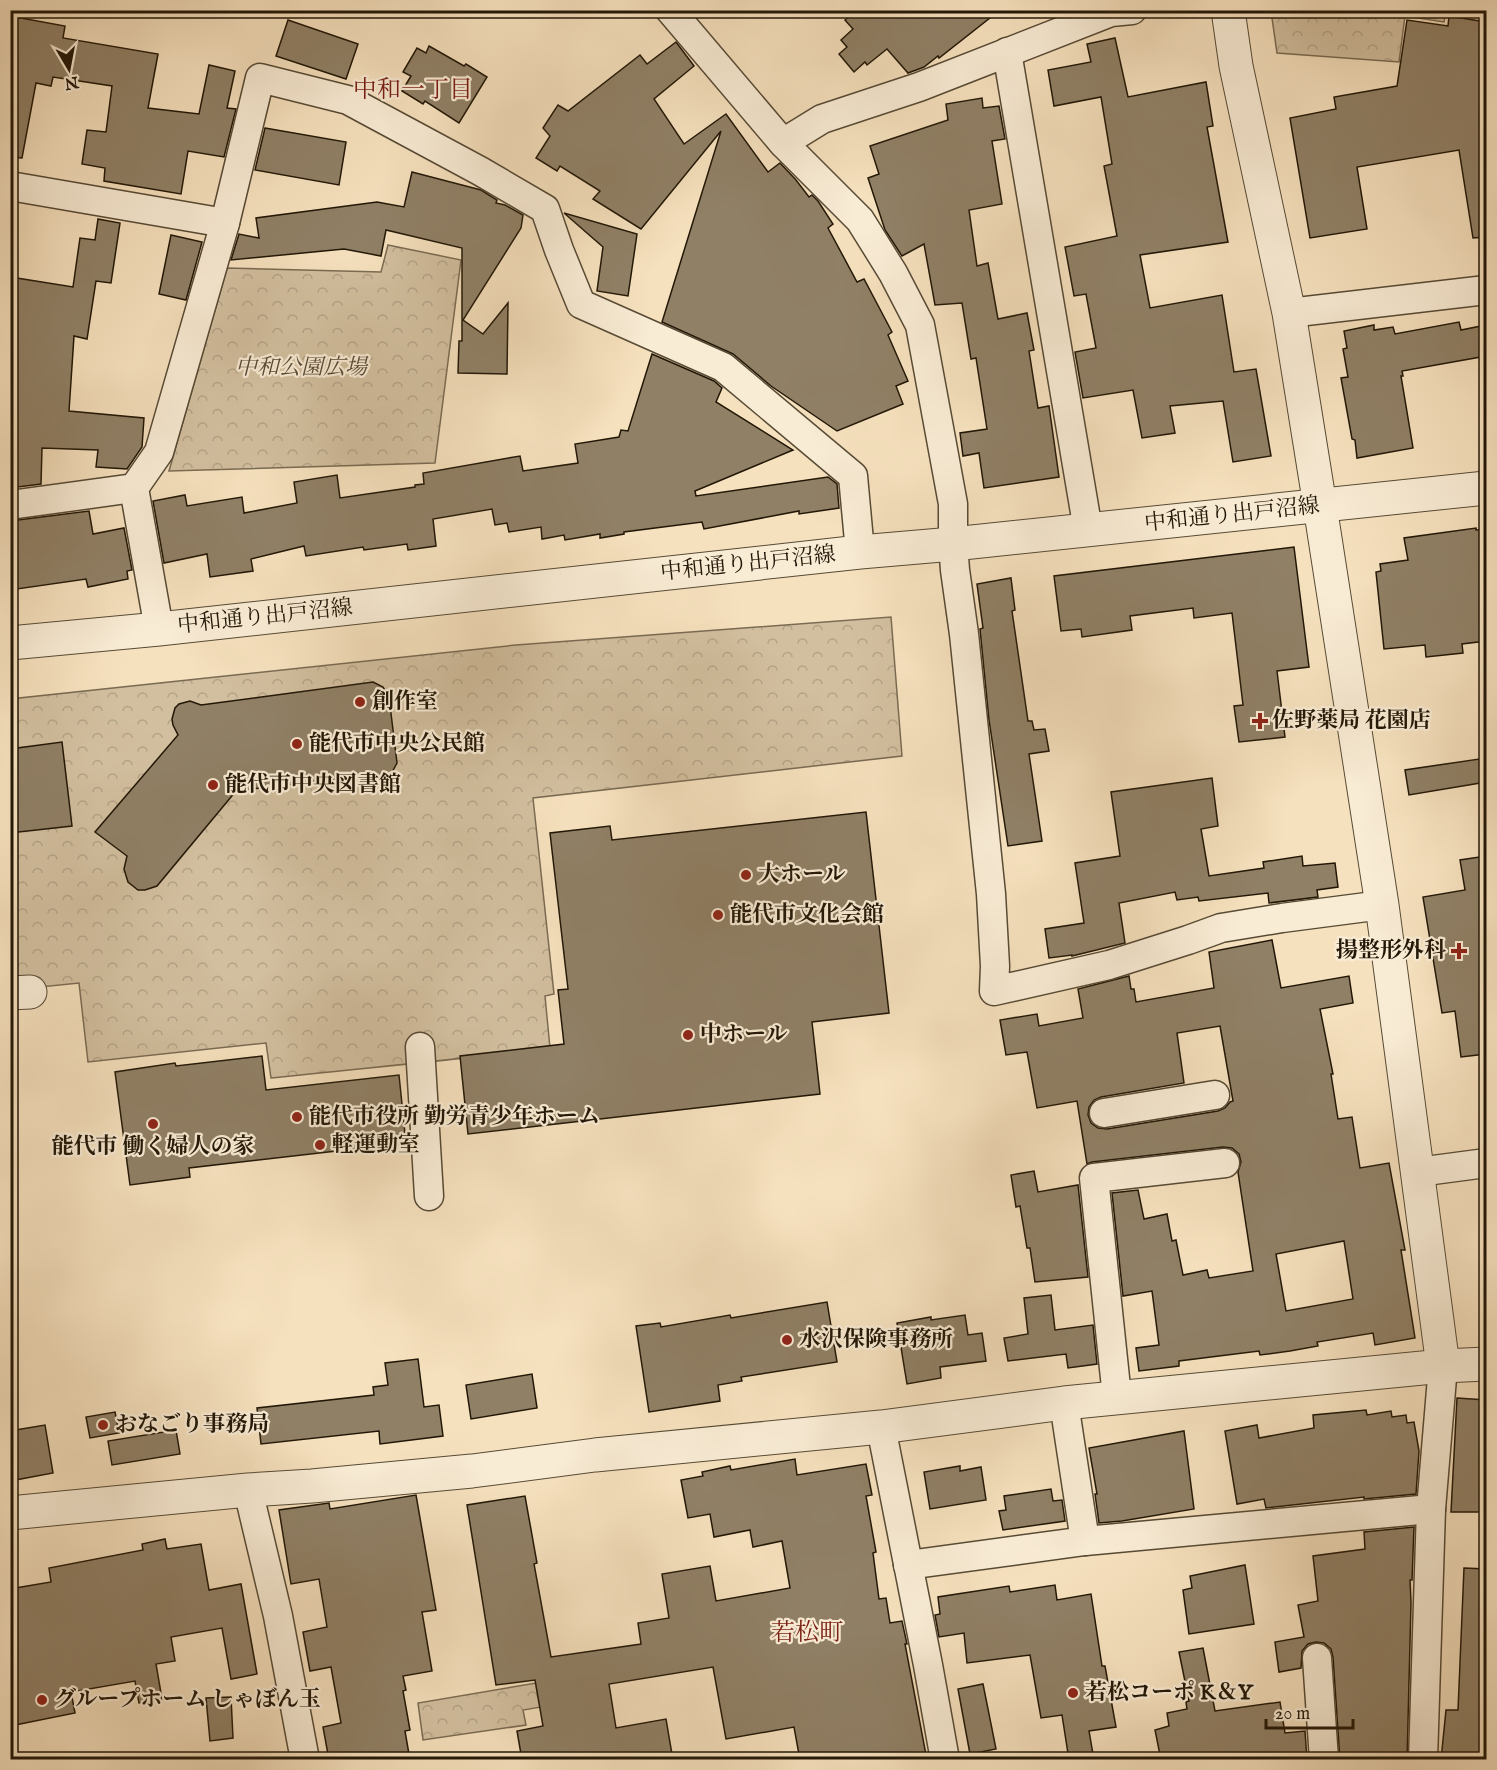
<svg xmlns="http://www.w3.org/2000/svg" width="1497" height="1770" font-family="'IM FELL English','Noto Serif JP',serif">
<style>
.park{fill:url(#park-crowns);stroke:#7a6b53;stroke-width:1.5}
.building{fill:#908066;stroke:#221707;stroke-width:1.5;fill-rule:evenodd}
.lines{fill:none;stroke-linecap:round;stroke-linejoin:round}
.minor-casing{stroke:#574a35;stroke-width:31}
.tertiary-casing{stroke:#574a35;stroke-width:35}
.minor{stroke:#f9ecd5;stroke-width:28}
.tertiary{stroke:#f9ecd5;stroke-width:33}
.poi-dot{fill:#8f2418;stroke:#f9ecd5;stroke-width:2}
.labels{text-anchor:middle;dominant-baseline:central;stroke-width:4.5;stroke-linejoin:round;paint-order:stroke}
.park-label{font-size:22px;font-style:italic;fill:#574935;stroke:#f9ecd5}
.street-label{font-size:22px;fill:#221707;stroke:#f9ecd5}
.poi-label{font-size:22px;font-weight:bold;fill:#221707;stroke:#f9ecd5;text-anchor:start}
.neighbourhood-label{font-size:24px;fill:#7a1f14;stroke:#f9ecd5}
</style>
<defs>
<pattern id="park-crowns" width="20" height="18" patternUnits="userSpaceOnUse" patternTransform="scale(1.5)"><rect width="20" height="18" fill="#d2bf9f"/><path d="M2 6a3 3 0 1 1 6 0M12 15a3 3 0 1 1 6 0" fill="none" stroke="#b4a387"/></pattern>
</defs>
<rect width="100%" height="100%" fill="#f6e1be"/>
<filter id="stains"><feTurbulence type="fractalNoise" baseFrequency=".00333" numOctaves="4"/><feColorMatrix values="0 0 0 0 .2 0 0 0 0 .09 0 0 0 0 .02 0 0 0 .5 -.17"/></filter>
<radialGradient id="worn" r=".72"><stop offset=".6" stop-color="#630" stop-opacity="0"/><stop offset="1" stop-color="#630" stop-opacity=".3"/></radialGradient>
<!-- park -->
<g class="park">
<polygon points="1271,11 1271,10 1446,11 1444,22 1405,16 1399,62 1277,53"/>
<polygon points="388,245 461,260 435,463 169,471 227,268 381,272"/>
<path d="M891,617L902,756L533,798L554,994L545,996L550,1048C457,1060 364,1068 271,1078L266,1043L88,1062L79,983L11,990L10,699L516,645Z"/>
<polygon points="542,1682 547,1706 523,1710 526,1725 423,1740 418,1703"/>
</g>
<!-- building -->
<g class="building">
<polygon points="857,10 1000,10 939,58 938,56 924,67 908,73 887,49 867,65 865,62 854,72 839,54 847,47 841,40 853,29 845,20"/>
<polygon points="10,16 65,26 63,38 158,54 148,108 199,114 209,65 235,71 227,108 236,109 224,157 188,151 181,194 104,181 105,168 82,164 87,130 106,132 112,86 53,77 51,86 36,83 22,158 10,157"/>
<polygon points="1449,16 1486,22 1486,237 1473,238 1459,150 1357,167 1367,229 1310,238 1290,118 1336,109 1334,97 1397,86 1407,20 1448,26"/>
<polygon points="288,20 358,44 346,79 276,56"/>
<polygon points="1115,38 1128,97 1206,82 1213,126 1207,127 1228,242 1140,255 1150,308 1222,295 1234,372 1256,369 1271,456 1233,462 1223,401 1170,406 1175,433 1142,438 1133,390 1083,398 1075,352 1096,348 1086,294 1074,296 1065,247 1117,236 1104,166 1112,164 1101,97 1054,106 1048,70 1091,62 1087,44"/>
<polygon points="676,42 694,66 654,99 684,144 726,114 768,172 780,163 796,180 809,197 812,195 818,201 833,224 828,228 857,282 864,279 892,332 888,335 908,381 896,386 903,404 837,431 771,386 733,354 662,322 721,131 641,229 593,199 600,191 560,166 557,171 536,158 550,136 543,128 558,105 568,111 640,55 647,64"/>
<polygon points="429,46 464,66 466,64 487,77 459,123 425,101 423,104 402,91 411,76 403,72 417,48 426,53"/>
<polygon points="982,98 983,108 999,106 1005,139 992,141 1002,204 969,210 977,266 988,263 998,319 1027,313 1034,350 1029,351 1038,408 1049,406 1059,477 984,488 979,453 963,456 960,433 987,429 976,358 971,359 962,303 935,305 924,244 902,256 885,230 868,178 879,174 870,146 948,120 946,104"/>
<polygon points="265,128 346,142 339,185 255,170"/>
<polygon points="412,172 481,190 497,200 496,203 505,205 523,215 521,228 463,320 483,334 508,303 507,374 458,373 459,341 462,341 462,248 386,230 381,256 344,249 231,260 239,234 259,238 256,218 377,202 404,207"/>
<polygon points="564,213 637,234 628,296 597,291 603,247"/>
<polygon points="98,219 120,223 111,283 96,281 87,339 74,336 69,411 144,418 142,447 127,469 96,467 98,450 42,448 41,484 10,488 10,277 73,287 80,238 95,240"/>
<polygon points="171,235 202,242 186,300 159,294"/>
<polygon points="1459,322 1461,330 1486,325 1486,356 1402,371 1403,376 1401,376 1413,448 1357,458 1355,440 1352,439 1341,378 1348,377 1343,349 1347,348 1344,331 1374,325 1374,330 1393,327 1395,334"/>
<polygon points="652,354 714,381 722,388 716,402 793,450 695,491 696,496 828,477 837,484 839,508 799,514 799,511 704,529 702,522 624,532 624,534 600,538 600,534 565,540 564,535 542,539 541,527 509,532 507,523 495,525 492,509 433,519 436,546 408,550 407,544 364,550 363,547 306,556 304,546 251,559 253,571 210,577 207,554 164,563 153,501 185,495 187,506 242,497 244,513 297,503 294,482 337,475 340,498 415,487 415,485 424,484 423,473 520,456 523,471 578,463 575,444 619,437 621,430 628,431"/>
<polygon points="89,511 93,534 124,528 132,570 127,571 128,579 88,587 86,579 10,590 10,521"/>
<polygon points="1476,528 1476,530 1486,529 1486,641 1462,644 1463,653 1426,657 1425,645 1384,649 1376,572 1381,571 1380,564 1408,560 1404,538"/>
<polygon points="1294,547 1309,667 1277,671 1285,737 1239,742 1234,706 1243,705 1232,613 1194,618 1193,608 1130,616 1132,630 1082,637 1081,629 1061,631 1054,576"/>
<polygon points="1011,578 1015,610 1012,611 1028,721 1032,721 1034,730 1045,729 1049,751 1029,754 1042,841 1008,846 989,720 980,629 983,628 977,584"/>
<polygon points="373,682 383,687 389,697 397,763 391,774 380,778 369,775 236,791 157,886 145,890 138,890 128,882 124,869 127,856 95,832 178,735 173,725 172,719 175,708 179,704 190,701 201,705"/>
<polygon points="62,742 72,826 10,833 10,749"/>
<polygon points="1486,758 1486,782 1409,795 1405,770"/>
<polygon points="1212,778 1218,826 1201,829 1209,876 1264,868 1263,862 1302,856 1303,866 1335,863 1338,887 1317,890 1318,897 1269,903 1268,893 1199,901 1198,897 1177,900 1175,892 1119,903 1125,943 1072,956 1072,955 1049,958 1045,929 1084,923 1075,863 1120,856 1111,792"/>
<polygon points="866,812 889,1013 812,1022 820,1094 468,1134 460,1056 564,1044 558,990 568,989 550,833 610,826 612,840"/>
<polygon points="1486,856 1486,1054 1461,1057 1455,1011 1442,1013 1423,897 1465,890 1460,860"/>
<path d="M1272,940L1281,988L1349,976L1353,1003L1320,1009L1333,1074H1331L1338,1119L1352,1117L1360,1168L1389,1163L1405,1250H1401L1415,1338L1375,1345L1373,1333L1317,1342L1318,1346L1290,1351L1260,1355L1259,1351L1179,1361V1366L1139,1371L1136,1348L1159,1345L1152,1291L1123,1296L1112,1193L1138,1190L1144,1219L1167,1214L1172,1241L1176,1240L1183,1275L1207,1270L1209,1278L1253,1271L1238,1172L1241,1162L1239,1154L1232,1148L1223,1147L1092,1162L1087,1164L1077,1101L1037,1108L1027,1052L1006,1055L1000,1020L1037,1014L1039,1026L1083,1018L1078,989L1129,976L1131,989H1134L1136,1002L1214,988L1209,952ZM1220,1026L1233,1101L1230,1102L1225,1108L1218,1111L1107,1129L1098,1128L1091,1123L1088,1115L1089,1107L1094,1100L1101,1097L1184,1083L1177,1033ZM1344,1241L1353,1299L1286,1311L1276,1254Z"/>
<polygon points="262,1056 266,1090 399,1075 406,1143 189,1168 190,1177 130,1185 115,1072 175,1063 176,1066"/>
<polygon points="1034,1171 1038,1192 1078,1185 1088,1277 1035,1282 1030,1248 1027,1248 1020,1206 1016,1207 1011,1175"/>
<polygon points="1051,1295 1055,1330 1093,1325 1097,1364 1068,1368 1066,1354 1008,1361 1004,1338 1028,1334 1024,1298"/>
<polygon points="827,1302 837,1362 741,1377 742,1381 718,1385 720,1401 649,1412 636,1326 660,1323 661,1327 730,1315 731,1318"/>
<polygon points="965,1315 968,1335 982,1333 986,1361 940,1367 941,1378 907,1384 897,1323 931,1317 931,1320"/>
<polygon points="418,1359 424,1407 439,1405 443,1436 380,1444 379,1431 261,1444 257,1408 374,1395 373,1387 388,1385 385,1363"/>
<polygon points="532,1374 537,1408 471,1419 466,1385"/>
<polygon points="1457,1398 1486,1400 1486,1512 1451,1512"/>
<polygon points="1366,1410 1367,1415 1391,1411 1392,1417 1406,1415 1407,1423 1414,1422 1419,1451 1416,1494 1364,1499 1364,1497 1266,1508 1264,1499 1237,1504 1225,1431 1257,1425 1259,1438 1314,1428 1313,1415"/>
<polygon points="115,1412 119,1433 90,1438 86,1417"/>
<polygon points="45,1425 53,1473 10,1481 10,1431"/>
<polygon points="176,1430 180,1454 112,1465 108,1441"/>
<polygon points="1184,1431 1194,1509 1122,1521 1099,1523 1095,1494 1097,1494 1089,1448"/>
<polygon points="795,1459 797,1475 866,1464 872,1495 866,1496 876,1552 873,1553 879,1599 886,1598 890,1623 902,1621 907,1644 905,1644 927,1760 800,1760 794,1727 726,1739 713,1667 609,1684 616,1728 666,1719 673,1760 522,1760 517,1731 543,1726 535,1680 496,1685 467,1505 525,1496 537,1563 534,1564 551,1657 641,1644 638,1623 669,1618 662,1574 710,1566 716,1601 790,1588 782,1541 753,1547 750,1530 714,1537 710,1514 688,1518 681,1480 703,1476 702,1472 730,1466 731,1470"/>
<polygon points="960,1466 960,1471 981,1467 986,1500 930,1509 924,1472"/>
<polygon points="1051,1489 1053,1501 1062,1500 1065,1521 1003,1530 999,1511 1006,1510 1004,1496"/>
<polygon points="416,1495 436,1610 422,1612 432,1671 403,1676 406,1690 403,1691 410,1730 405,1731 410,1760 329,1760 323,1727 341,1723 331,1667 310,1671 303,1632 327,1627 319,1579 291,1584 279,1510 329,1503 330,1509"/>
<polygon points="1414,1527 1412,1580 1410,1580 1411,1603 1407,1760 1340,1760 1333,1657 1331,1649 1324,1643 1316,1642 1308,1644 1302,1651 1301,1668 1279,1672 1275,1642 1304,1637 1298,1605 1318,1601 1313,1556 1365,1549 1364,1532"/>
<polygon points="165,1539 167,1549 201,1544 209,1590 241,1584 257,1674 231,1679 222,1628 171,1637 175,1661 156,1664 162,1699 139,1703 135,1681 71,1692 75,1713 10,1726 10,1589 51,1582 49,1568 143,1550 142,1544"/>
<polygon points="1245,1565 1254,1624 1189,1634 1183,1590 1192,1588 1190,1576"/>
<polygon points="1464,1568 1486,1569 1486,1760 1441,1760 1446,1710 1458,1710"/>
<polygon points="1055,1585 1057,1600 1091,1594 1102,1666 1105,1666 1116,1727 1089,1731 1094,1760 1069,1760 1062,1715 1041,1718 1030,1655 967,1663 964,1633 939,1637 935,1615 940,1614 938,1597 1009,1586 1010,1592"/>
<polygon points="1203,1648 1215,1711 1280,1702 1285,1733 1305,1731 1307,1760 1161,1760 1155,1730 1169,1726 1167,1713 1187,1709 1186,1702 1189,1701 1179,1652"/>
<polygon points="983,1684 996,1749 970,1754 958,1689"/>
<polygon points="231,1697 233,1738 210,1741 206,1698"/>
</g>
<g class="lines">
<!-- minor casing -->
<g class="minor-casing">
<g id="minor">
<polyline points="670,10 783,143 860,220 893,273 920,325 953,504 953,544 955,570 964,634 991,894 995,966 994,991 1109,965 1188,940 1221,928 1282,918 1382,905"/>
<polyline points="1007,52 1088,530"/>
<polyline points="783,143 822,119 919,87 1111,12 1132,10"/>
<polyline points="10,186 225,223"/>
<polyline points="1289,313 1486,290"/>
<polyline points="134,488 159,629"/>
<polyline points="10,505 134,488 159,452 225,223 260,78 348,100 480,171 545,209 559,250 581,304 723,367 853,476 860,552"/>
<polyline points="420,1047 429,1196"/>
<polyline points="1104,1113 1215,1095"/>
<polyline points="1418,1172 1486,1163"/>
<polyline points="1117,1397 1094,1178 1225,1163"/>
<polyline points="1064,1403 1085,1541"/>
<polyline points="881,1427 928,1665 945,1760"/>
<polyline points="248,1490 278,1616 305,1760"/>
<polyline points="908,1565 1085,1541 1431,1509"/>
<polyline points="1317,1658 1324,1760"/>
<polyline points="1423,1760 1431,1509 1443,1366"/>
</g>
</g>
<!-- tertiary casing -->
<g class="tertiary-casing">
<g id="tertiary">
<polyline points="1228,10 1236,66 1289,313 1317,487 1382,905 1443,1366"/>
<polyline points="10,643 159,629 860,552 953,544 1486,488"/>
<polyline points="10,993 30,992"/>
<polyline points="10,1513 248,1490 312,1486 472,1471 595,1455 881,1427 1064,1403 1443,1366 1486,1364"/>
</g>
</g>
<!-- minor -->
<use href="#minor" class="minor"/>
<!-- tertiary -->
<use href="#tertiary" class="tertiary"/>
</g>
<!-- markers -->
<g class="poi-dot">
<circle cx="360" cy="702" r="6"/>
<path d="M1257 712h6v6h6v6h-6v6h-6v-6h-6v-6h6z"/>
<circle cx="297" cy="744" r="6"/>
<circle cx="213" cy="785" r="6"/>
<circle cx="746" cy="875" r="6"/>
<circle cx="718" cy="915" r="6"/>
<path d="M1456 942h6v6h6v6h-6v6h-6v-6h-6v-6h6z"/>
<circle cx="688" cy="1035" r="6"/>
<circle cx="297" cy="1117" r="6"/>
<circle cx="153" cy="1124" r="6"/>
<circle cx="320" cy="1145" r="6"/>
<circle cx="787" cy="1340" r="6"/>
<circle cx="103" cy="1425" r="6"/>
<circle cx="1073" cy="1693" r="6"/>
<circle cx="42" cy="1700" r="6"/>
</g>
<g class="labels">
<!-- park labels -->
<g class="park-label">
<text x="301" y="368">中和公園広場</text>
</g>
<!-- street labels -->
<g class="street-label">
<text transform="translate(1232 515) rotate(-6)">中和通り出戸沼線</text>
<text transform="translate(748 564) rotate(-6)">中和通り出戸沼線</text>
<text transform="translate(265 617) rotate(-6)">中和通り出戸沼線</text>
</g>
<!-- poi labels -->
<g class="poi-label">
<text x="372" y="702">創作室</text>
<text x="1272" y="721">佐野薬局 花園店</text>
<text x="309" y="744">能代市中央公民館</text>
<text x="225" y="785">能代市中央図書館</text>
<text x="758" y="875">大ホール</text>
<text x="730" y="915">能代市文化会館</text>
<text x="1446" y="951" text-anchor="end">揚整形外科</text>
<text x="700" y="1035">中ホール</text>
<text x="309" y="1117">能代市役所 勤労青少年ホーム</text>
<text x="332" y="1145">軽運動室</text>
<text x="153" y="1147" text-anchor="middle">能代市 働く婦人の家</text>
<text x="799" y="1340">水沢保険事務所</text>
<text x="115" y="1425">おなごり事務局</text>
<text x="1085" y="1693">若松コーポ K＆Y</text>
<text x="54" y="1700">グループホーム しゃぼん玉</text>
</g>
<!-- neighbourhood labels -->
<g class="neighbourhood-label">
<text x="413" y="90">中和一丁目</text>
<text x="807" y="1633">若松町</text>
</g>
</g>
<!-- margin -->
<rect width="1497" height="1770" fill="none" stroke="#f6e1be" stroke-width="36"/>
<rect x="12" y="12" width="1473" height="1746" fill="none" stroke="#221707" stroke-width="3"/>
<rect x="18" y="18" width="1461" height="1734" fill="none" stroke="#221707" stroke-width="1.5"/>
<!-- north arrow -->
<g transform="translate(69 69) rotate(170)" stroke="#f9ecd5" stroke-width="4.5" paint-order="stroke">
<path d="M0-4.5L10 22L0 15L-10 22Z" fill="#221707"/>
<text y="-9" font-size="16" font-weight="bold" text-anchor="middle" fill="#221707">N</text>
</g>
<!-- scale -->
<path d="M1266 1719v9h87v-9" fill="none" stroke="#221707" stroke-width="3"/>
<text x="1275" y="1719" font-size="18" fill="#221707" stroke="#f9ecd5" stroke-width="4.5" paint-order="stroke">20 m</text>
<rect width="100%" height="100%" filter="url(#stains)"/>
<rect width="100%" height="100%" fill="url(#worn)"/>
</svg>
